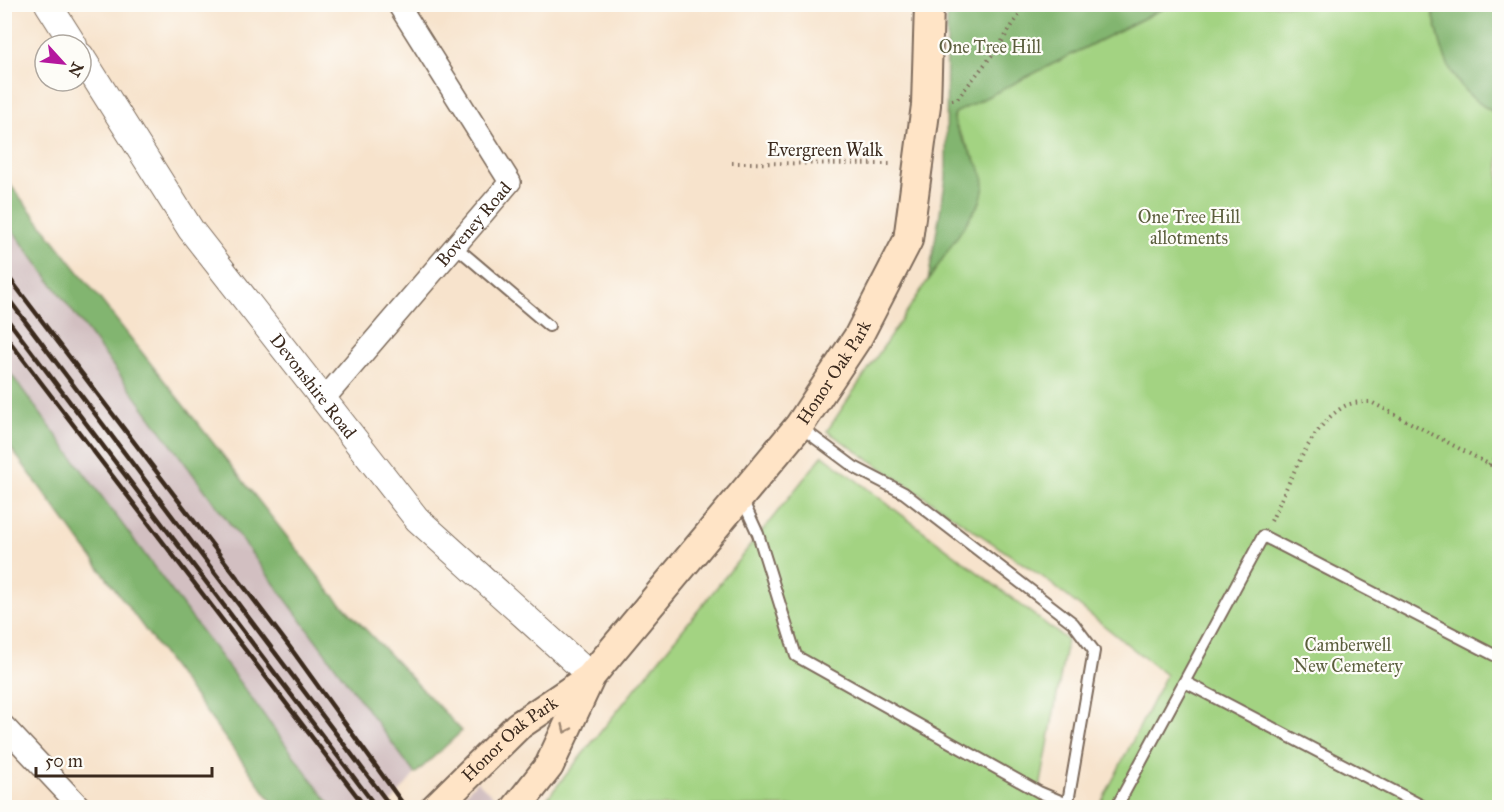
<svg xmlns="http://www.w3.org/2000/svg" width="1504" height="812" font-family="'IM FELL Great Primer',serif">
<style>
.industrial{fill:#d2bfc1}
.green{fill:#a3d382;stroke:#6f7e50;stroke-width:1.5}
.forest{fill:#82b570;stroke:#5e7047;stroke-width:1.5}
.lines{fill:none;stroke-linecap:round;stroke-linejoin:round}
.service-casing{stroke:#7d6b5b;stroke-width:14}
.minor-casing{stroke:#7d6b5b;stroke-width:24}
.tertiary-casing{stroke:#7d6b5b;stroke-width:28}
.secondary-casing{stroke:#7d6b5b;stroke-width:32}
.path{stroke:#7d6b5b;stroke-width:4;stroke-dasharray:1.5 4.5;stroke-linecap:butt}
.service{stroke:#fff;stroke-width:10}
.minor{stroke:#fff;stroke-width:21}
.tertiary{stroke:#fff;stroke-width:26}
.secondary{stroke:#ffe4c6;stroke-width:28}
.rail{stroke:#3b2a1e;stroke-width:4.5}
.oneway{stroke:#9d8772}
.labels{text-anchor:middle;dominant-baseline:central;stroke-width:4.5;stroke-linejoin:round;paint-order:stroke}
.park-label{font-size:18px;fill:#5a5d3c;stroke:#fdfcf7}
.street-label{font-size:18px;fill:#3b2a1e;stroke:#fdfcf7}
</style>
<rect width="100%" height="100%" fill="#fdfcf7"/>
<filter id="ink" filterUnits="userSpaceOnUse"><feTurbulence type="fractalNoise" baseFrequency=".0167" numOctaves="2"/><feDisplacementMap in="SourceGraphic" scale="12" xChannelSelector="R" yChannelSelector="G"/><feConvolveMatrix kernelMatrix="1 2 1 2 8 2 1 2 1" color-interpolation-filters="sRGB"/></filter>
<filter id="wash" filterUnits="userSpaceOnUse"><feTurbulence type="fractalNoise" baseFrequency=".008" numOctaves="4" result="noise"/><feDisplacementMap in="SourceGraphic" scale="24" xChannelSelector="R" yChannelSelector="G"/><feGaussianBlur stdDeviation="1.35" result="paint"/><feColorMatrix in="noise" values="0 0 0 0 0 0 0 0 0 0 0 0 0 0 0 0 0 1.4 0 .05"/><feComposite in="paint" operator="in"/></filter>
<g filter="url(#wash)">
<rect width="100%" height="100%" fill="#f7e3cc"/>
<!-- industrial -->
<g class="industrial">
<polygon points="4,220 415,774 387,807 332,807 5,366"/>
<polygon points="477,781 496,799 488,807 453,808"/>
</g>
<!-- green -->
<g class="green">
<path d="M1170,5H1431C1444,56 1447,89 1499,115V807H1099L1166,675L1044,578L827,431L980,202L982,173L954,122L955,113Z"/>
<polygon points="823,455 1067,640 1039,794 1050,807 541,806"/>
</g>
<!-- forest -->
<g class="forest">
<path d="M947,5H1170L955,113C948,126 978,159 982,173C986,184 983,192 980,202L928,281L946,178Z"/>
<path d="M1431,5H1499V115C1447,89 1444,56 1431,5Z"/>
<polygon points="4,177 332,594 462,731 415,774 5,220"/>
<polygon points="4,366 5,366 332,807 276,807 5,440"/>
</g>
</g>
<g filter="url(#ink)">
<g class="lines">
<!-- service casing -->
<g class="service-casing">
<g id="service">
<polyline points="455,246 549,326"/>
<polyline points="799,426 854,467 904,493 1073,623 1094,651 1068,802"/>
<polyline points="742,499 758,534 796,656 1039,792 1077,808"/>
<polyline points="1185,682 1426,808"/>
<polyline points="1116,808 1263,536 1500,658"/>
</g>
</g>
<!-- minor casing -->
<g class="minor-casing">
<g id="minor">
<path id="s1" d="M324,399L510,182L398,4"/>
<polyline points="4,726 81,808"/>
</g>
</g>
<!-- tertiary casing -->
<g class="tertiary-casing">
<g id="tertiary">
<polyline points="48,4 74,45"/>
<path id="s2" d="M81,56L191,230L417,519L591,676"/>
</g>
</g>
<!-- secondary casing -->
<g class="secondary-casing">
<g id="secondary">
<path id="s3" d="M435,808L518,726L589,678"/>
<path id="s4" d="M516,808L549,766L591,676L799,426L858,337L908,240L926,105L929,4"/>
</g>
</g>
<!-- path -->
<g class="path">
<polyline points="952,100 957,99 997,49 1026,4"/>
<polyline points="732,163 893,164"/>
<polyline points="1489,465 1500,451"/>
<path d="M1271,521C1288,487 1308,430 1340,409C1349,402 1360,402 1371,402L1500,470"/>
<polyline points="1497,808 1500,802"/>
</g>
<!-- service -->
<use href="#service" class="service"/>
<!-- minor -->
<use href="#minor" class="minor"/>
<!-- tertiary -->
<use href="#tertiary" class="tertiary"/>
<!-- secondary -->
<use href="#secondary" class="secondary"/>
<!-- rail -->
<g class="rail">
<polyline points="4,271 289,646 406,808"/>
<polyline points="4,293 392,808"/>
<polyline points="4,315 377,808"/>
<polyline points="4,334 366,808"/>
</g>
</g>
<!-- one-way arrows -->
<defs><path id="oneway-chevron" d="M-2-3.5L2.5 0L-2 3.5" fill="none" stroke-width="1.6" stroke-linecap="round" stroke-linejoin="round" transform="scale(1.5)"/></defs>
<use class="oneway" href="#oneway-chevron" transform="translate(566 729) rotate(115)"/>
</g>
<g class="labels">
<!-- park labels -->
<g class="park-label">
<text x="990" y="47">One Tree Hill</text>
<text x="1189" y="217">One Tree Hill<tspan x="1189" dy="21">allotments</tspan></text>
<text x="1348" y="645">Camberwell<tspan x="1348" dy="21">New Cemetery</tspan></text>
</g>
<!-- street labels -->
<g class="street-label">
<text x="825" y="150">Evergreen Walk</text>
<text stroke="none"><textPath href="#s1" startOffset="230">Boveney Road</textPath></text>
<text stroke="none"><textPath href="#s4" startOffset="542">Honor Oak Park</textPath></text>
<text stroke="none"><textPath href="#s2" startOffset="404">Devonshire Road</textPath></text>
<text stroke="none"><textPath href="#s3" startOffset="102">Honor Oak Park</textPath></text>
</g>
</g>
<!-- margin -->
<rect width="1504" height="812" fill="none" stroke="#fdfcf7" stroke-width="24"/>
<!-- north arrow -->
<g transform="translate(63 63) rotate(117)"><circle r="28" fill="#fdfcf7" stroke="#afa8a0" stroke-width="1.5"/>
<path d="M0-4.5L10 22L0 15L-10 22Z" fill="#b5179e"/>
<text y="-9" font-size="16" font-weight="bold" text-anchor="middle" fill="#3b2a1e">N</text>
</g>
<!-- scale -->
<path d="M36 767v9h176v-9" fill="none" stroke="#3b2a1e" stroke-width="3"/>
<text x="45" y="767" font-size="18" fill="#3b2a1e" stroke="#fdfcf7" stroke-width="4.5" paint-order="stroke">50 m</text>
</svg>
